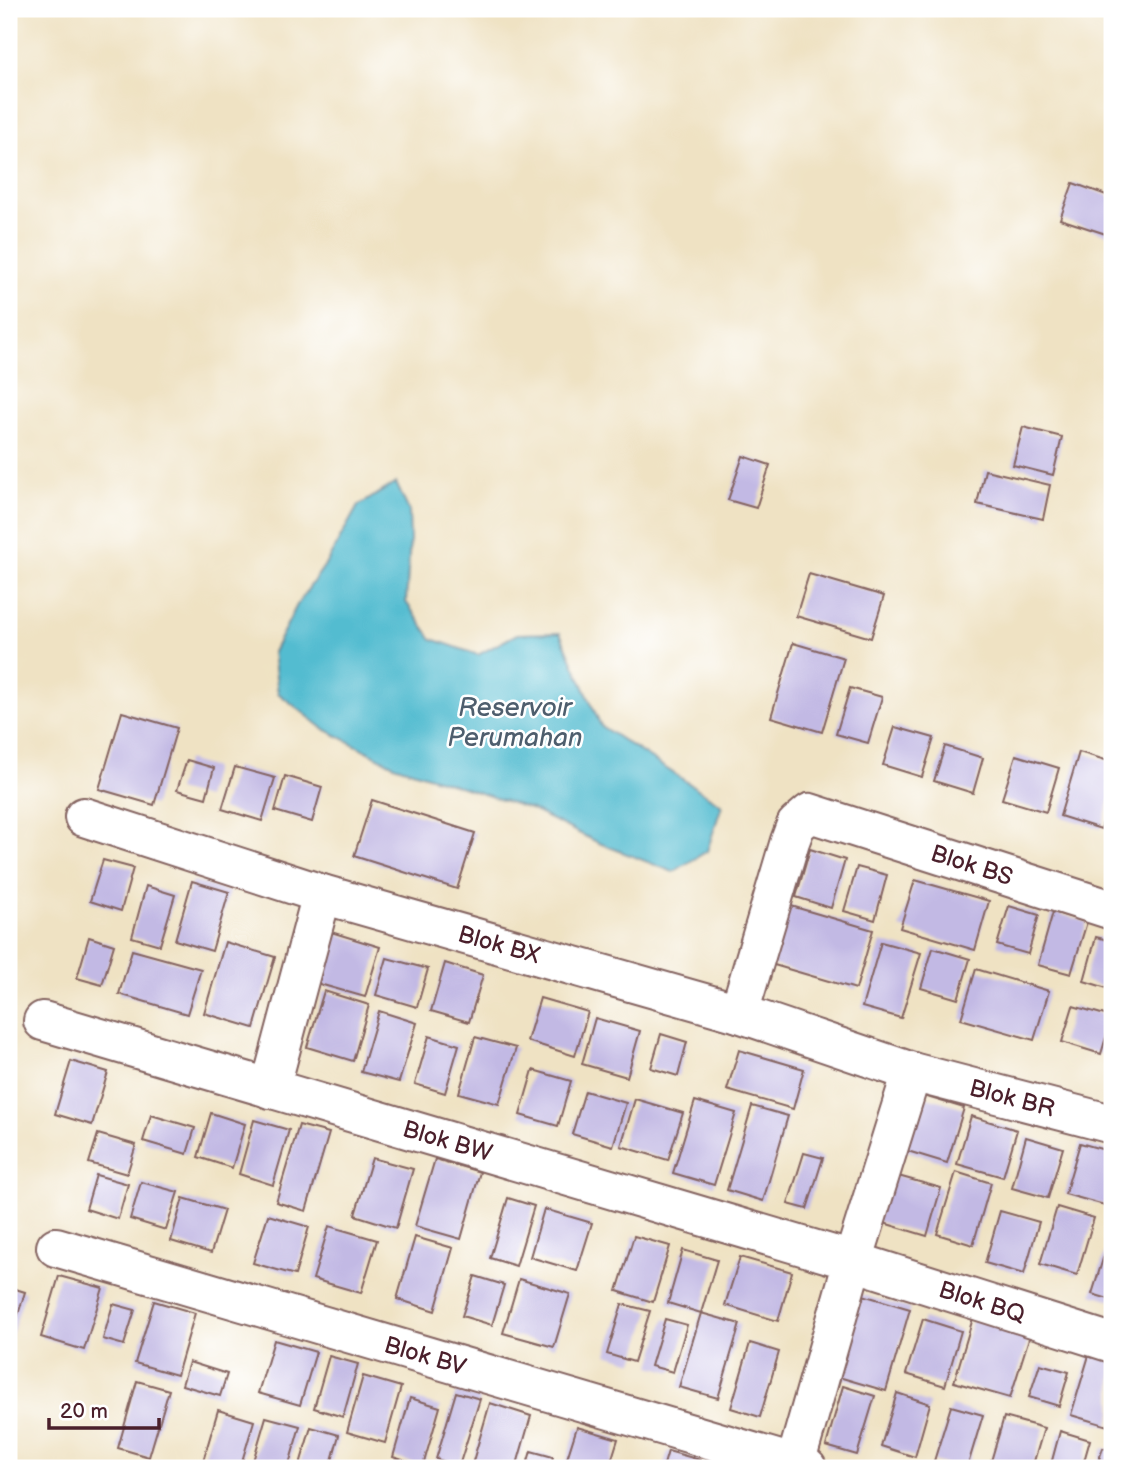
<svg xmlns="http://www.w3.org/2000/svg" width="1121" height="1477" font-family="'Balsamiq Sans',sans-serif">
<style>
.water{fill:#53bcd0;stroke:#4e6e7e;stroke-width:2}
.building{fill:#c2b9e4}
.lines{fill:none;stroke-linecap:round;stroke-linejoin:round}
.street-casing{stroke:#846360;stroke-width:42}
.street{stroke:#fff;stroke-width:38}
.labels{text-anchor:middle;dominant-baseline:central;stroke-width:5;stroke-linejoin:round;paint-order:stroke}
.street-label{font-size:24px;fill:#4a1f2b;stroke:#fff}
.water-label{font-size:26px;font-style:italic;fill:#4e5e6d;stroke:#fff}
</style>
<rect width="100%" height="100%" fill="#fff"/>
<filter id="ink" filterUnits="userSpaceOnUse"><feTurbulence type="fractalNoise" baseFrequency=".0143" numOctaves="2"/><feDisplacementMap in="SourceGraphic" scale="14" xChannelSelector="R" yChannelSelector="G"/><feConvolveMatrix kernelMatrix="1 2 1 2 8 2 1 2 1" color-interpolation-filters="sRGB"/></filter>
<filter id="wash" filterUnits="userSpaceOnUse"><feTurbulence type="fractalNoise" baseFrequency=".00686" numOctaves="4" result="noise"/><feDisplacementMap in="SourceGraphic" scale="28" xChannelSelector="R" yChannelSelector="G"/><feGaussianBlur stdDeviation="1.57" result="paint"/><feColorMatrix in="noise" values="0 0 0 0 0 0 0 0 0 0 0 0 0 0 0 0 0 1.4 0 .05"/><feComposite in="paint" operator="in"/></filter>
<g filter="url(#wash)">
<rect width="100%" height="100%" fill="#efe2c3"/>
<!-- water -->
<polygon class="water" points="396,483 409,511 410,540 406,602 432,639 478,655 517,634 560,633 601,726 722,805 707,851 673,872 599,843 530,809 394,765 324,729 278,693 273,652 297,605 327,562 358,506"/>
<g id="blocks">
<!-- building -->
<g class="building">
<polygon points="1073,183 1112,197 1112,236 1060,219"/>
<polygon points="1023,427 1062,437 1053,475 1013,465"/>
<polygon points="743,456 770,465 756,508 728,500"/>
<polygon points="985,470 1050,485 1043,519 977,504"/>
<polygon points="809,574 884,596 871,638 796,616"/>
<polygon points="793,643 844,658 822,732 771,717"/>
<polygon points="850,688 882,697 868,743 836,734"/>
<polygon points="122,712 177,728 154,805 99,789"/>
<polygon points="895,727 934,738 922,777 883,765"/>
<polygon points="945,746 983,758 973,793 934,781"/>
<polygon points="1079,752 1112,762 1112,793 1101,829 1060,816"/>
<polygon points="1016,755 1059,768 1046,812 1002,799"/>
<polygon points="187,760 214,768 206,798 177,790"/>
<polygon points="235,767 275,778 262,821 222,809"/>
<polygon points="285,776 322,787 312,822 275,811"/>
<polygon points="372,800 475,833 457,889 354,856"/>
<polygon points="810,849 845,860 831,908 796,897"/>
<polygon points="103,860 133,868 121,911 90,901"/>
<polygon points="857,867 887,875 875,920 844,911"/>
<polygon points="915,880 989,901 975,950 900,928"/>
<polygon points="192,881 229,892 212,951 175,940"/>
<polygon points="146,886 175,895 160,945 132,937"/>
<polygon points="774,901 873,930 856,989 757,960"/>
<polygon points="1009,906 1039,915 1028,954 997,945"/>
<polygon points="1053,912 1087,922 1071,974 1038,965"/>
<polygon points="331,932 380,947 365,997 316,983"/>
<polygon points="89,937 114,945 102,985 77,978"/>
<polygon points="1096,937 1112,941 1112,981 1110,989 1084,981"/>
<polygon points="225,942 275,957 254,1028 204,1013"/>
<polygon points="881,942 921,953 901,1018 862,1007"/>
<polygon points="933,948 970,959 958,999 921,988"/>
<polygon points="132,950 201,969 187,1014 119,994"/>
<polygon points="387,958 428,969 417,1007 376,995"/>
<polygon points="445,963 483,975 469,1022 431,1011"/>
<polygon points="976,969 1049,991 1034,1040 961,1019"/>
<polygon points="324,991 369,1005 353,1061 307,1047"/>
<polygon points="540,998 588,1012 575,1056 527,1041"/>
<polygon points="1073,1006 1112,1017 1101,1054 1062,1042"/>
<polygon points="379,1011 417,1023 399,1082 361,1072"/>
<polygon points="595,1018 640,1031 627,1077 582,1064"/>
<polygon points="661,1034 687,1042 678,1076 651,1068"/>
<polygon points="429,1036 459,1045 445,1093 415,1084"/>
<polygon points="475,1037 516,1048 499,1104 459,1093"/>
<polygon points="739,1050 804,1069 793,1109 727,1090"/>
<polygon points="71,1061 108,1072 92,1125 55,1114"/>
<polygon points="533,1070 571,1081 558,1126 520,1115"/>
<polygon points="585,1091 626,1103 613,1146 572,1134"/>
<polygon points="917,1094 964,1108 947,1163 901,1149"/>
<polygon points="635,1099 683,1113 668,1160 621,1146"/>
<polygon points="695,1101 736,1113 714,1185 673,1173"/>
<polygon points="752,1106 788,1116 763,1201 727,1190"/>
<polygon points="211,1113 245,1124 232,1168 198,1157"/>
<polygon points="151,1115 195,1128 187,1154 143,1141"/>
<polygon points="971,1116 1017,1130 1003,1177 957,1164"/>
<polygon points="254,1120 289,1130 273,1185 239,1174"/>
<polygon points="299,1125 329,1133 306,1211 276,1202"/>
<polygon points="98,1134 136,1145 127,1174 89,1163"/>
<polygon points="1026,1137 1063,1148 1048,1198 1012,1188"/>
<polygon points="1080,1143 1112,1152 1112,1191 1108,1206 1065,1194"/>
<polygon points="804,1153 823,1158 807,1209 788,1204"/>
<polygon points="372,1158 413,1169 396,1228 355,1215"/>
<polygon points="435,1159 480,1172 461,1239 415,1226"/>
<polygon points="956,1172 991,1183 973,1245 937,1234"/>
<polygon points="891,1174 941,1188 927,1236 877,1221"/>
<polygon points="96,1175 128,1184 118,1219 86,1209"/>
<polygon points="141,1182 178,1192 166,1230 130,1219"/>
<polygon points="183,1198 224,1210 211,1253 171,1241"/>
<polygon points="508,1198 534,1206 516,1266 490,1258"/>
<polygon points="1057,1207 1094,1218 1077,1275 1040,1264"/>
<polygon points="544,1209 592,1223 577,1271 530,1257"/>
<polygon points="1000,1211 1039,1222 1024,1274 985,1263"/>
<polygon points="268,1215 309,1227 295,1275 253,1263"/>
<polygon points="329,1226 377,1240 361,1293 313,1279"/>
<polygon points="634,1236 670,1246 653,1302 617,1291"/>
<polygon points="415,1237 453,1248 435,1311 397,1299"/>
<polygon points="1106,1249 1112,1251 1112,1300 1092,1294"/>
<polygon points="683,1250 717,1260 701,1313 668,1303"/>
<polygon points="740,1257 792,1272 778,1321 725,1305"/>
<polygon points="59,1276 103,1288 84,1350 41,1337"/>
<polygon points="475,1276 504,1285 492,1325 462,1316"/>
<polygon points="519,1279 570,1294 554,1347 503,1333"/>
<polygon points="9,1287 25,1292 9,1344"/>
<polygon points="856,1293 910,1309 886,1391 832,1375"/>
<polygon points="154,1301 195,1313 177,1375 135,1363"/>
<polygon points="113,1304 135,1310 124,1345 103,1339"/>
<polygon points="622,1304 650,1311 634,1362 607,1354"/>
<polygon points="701,1313 740,1324 718,1398 679,1387"/>
<polygon points="973,1318 1030,1335 1010,1398 954,1382"/>
<polygon points="665,1319 687,1325 673,1372 651,1366"/>
<polygon points="923,1319 961,1331 945,1386 906,1374"/>
<polygon points="274,1340 316,1352 300,1405 258,1393"/>
<polygon points="750,1343 779,1352 760,1417 731,1408"/>
<polygon points="1090,1352 1112,1358 1112,1412 1108,1426 1071,1415"/>
<polygon points="329,1356 358,1364 343,1417 314,1408"/>
<polygon points="189,1362 227,1374 220,1396 182,1385"/>
<polygon points="1040,1364 1069,1372 1059,1406 1029,1397"/>
<polygon points="363,1376 401,1387 385,1443 347,1432"/>
<polygon points="137,1381 169,1390 149,1457 118,1448"/>
<polygon points="843,1386 875,1396 857,1455 826,1446"/>
<polygon points="456,1392 480,1399 459,1466 436,1459"/>
<polygon points="897,1393 930,1404 915,1457 881,1446"/>
<polygon points="410,1398 440,1407 423,1466 393,1457"/>
<polygon points="490,1403 531,1416 516,1468 471,1468"/>
<polygon points="951,1406 983,1415 967,1468 957,1468 934,1461"/>
<polygon points="218,1410 254,1421 240,1468 201,1468"/>
<polygon points="266,1417 300,1426 288,1468 251,1468"/>
<polygon points="1004,1417 1044,1428 1032,1468 989,1468"/>
<polygon points="311,1427 339,1435 330,1468 299,1468"/>
<polygon points="577,1427 618,1439 609,1468 564,1468"/>
<polygon points="1060,1431 1090,1440 1082,1468 1050,1468"/>
<polygon points="1103,1448 1112,1450 1112,1468 1096,1468"/>
<polygon points="531,1451 553,1457 550,1468 526,1468"/>
<polygon points="668,1451 700,1460 698,1468 663,1468"/>
</g>
</g>
</g>
<g filter="url(#ink)">
<use href="#blocks" fill-opacity="0" stroke="#846360" stroke-width="2"/>
<g class="lines">
<!-- street casing -->
<g class="street-casing">
<g id="street">
<path id="s1" d="M84,817L322,894L739,1013L912,1072L1112,1124"/>
<path id="s2" d="M739,1013L790,841L796,825L810,813L1112,910"/>
<path id="s3" d="M43,1021L853,1261L1112,1343"/>
<polyline points="270,1089 322,894"/>
<path id="s4" d="M56,1247L807,1468"/>
<polyline points="794,1468 853,1261 912,1072"/>
</g>
</g>
<!-- street -->
<use href="#street" class="street"/>
</g>
</g>
<g class="labels">
<!-- street labels -->
<g class="street-label">
<text stroke="none"><textPath href="#s2" startOffset="385">Blok BS</textPath></text>
<text stroke="none"><textPath href="#s1" startOffset="434">Blok BX</textPath></text>
<text stroke="none"><textPath href="#s1" startOffset="970">Blok BR</textPath></text>
<text stroke="none"><textPath href="#s3" startOffset="422">Blok BW</textPath></text>
<text stroke="none"><textPath href="#s3" startOffset="980">Blok BQ</textPath></text>
<text stroke="none"><textPath href="#s4" startOffset="385">Blok BV</textPath></text>
</g>
<!-- water labels -->
<g class="water-label">
<text x="515" y="708">Reservoir<tspan x="515" dy="30">Perumahan</tspan></text>
</g>
</g>
<!-- margin -->
<rect width="1121" height="1477" fill="none" stroke="#fff" stroke-width="35"/>
<!-- scale -->
<path d="M49 1418v10h110v-10" fill="none" stroke="#4a1f2b" stroke-width="3.5"/>
<text x="60" y="1418" font-size="21" fill="#4a1f2b" stroke="#ffffff" stroke-width="5" paint-order="stroke">20 m</text>
</svg>
